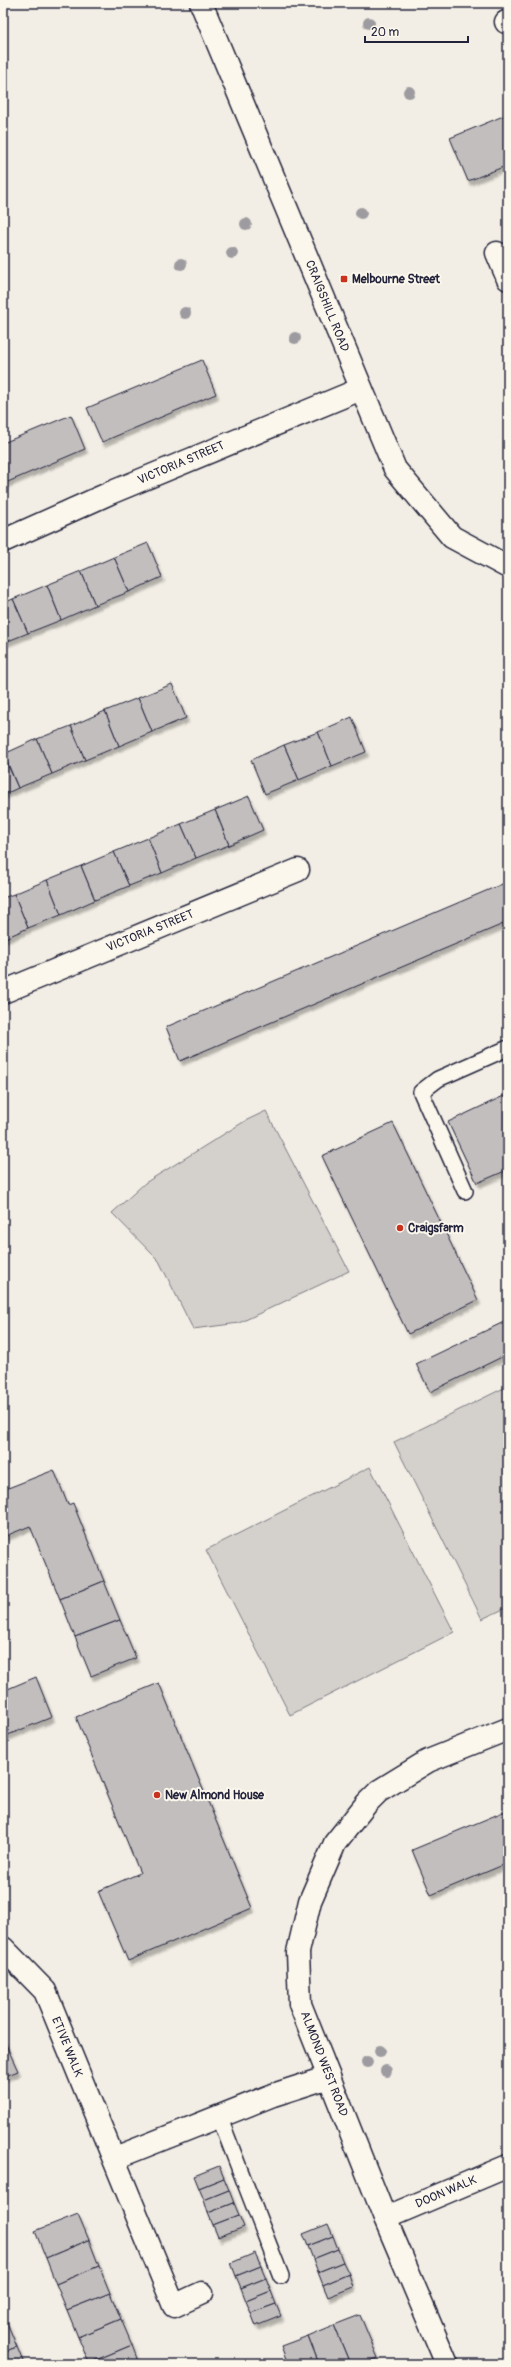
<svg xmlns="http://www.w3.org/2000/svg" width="511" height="2367" font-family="Pangolin,sans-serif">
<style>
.green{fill:#d4d1cc;stroke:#7b7a84}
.building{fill:#c2bebe;stroke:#22223b;filter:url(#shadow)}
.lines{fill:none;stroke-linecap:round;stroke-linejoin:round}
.service-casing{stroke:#22223b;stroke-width:18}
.minor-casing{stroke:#22223b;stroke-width:25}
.tertiary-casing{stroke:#22223b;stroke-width:25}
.service{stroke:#fbf7ec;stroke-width:15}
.minor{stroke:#fbf7ec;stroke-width:22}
.tertiary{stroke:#fbf7ec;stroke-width:22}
.tree{fill:#9d9b9f}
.poi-dot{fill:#c8321e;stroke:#fbf7ec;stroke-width:1.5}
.labels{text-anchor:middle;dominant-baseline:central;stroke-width:4;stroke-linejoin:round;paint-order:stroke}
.poi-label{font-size:12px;font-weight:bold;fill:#22223b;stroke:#fbf7ec;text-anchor:start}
.street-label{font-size:12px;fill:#22223b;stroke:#fbf7ec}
</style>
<defs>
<filter id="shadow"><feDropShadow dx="2.5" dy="4.5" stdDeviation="1" flood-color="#0004"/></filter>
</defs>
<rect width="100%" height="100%" fill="#f2eee5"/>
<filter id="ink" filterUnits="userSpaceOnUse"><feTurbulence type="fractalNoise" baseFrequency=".025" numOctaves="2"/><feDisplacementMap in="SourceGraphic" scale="8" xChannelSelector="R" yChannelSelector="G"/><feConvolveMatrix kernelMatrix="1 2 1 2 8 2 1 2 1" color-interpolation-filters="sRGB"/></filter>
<g filter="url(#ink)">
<!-- green -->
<g class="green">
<polygon points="266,1111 349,1271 239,1323 193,1329 159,1261 112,1213 145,1183 245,1121"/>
<polygon points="508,1386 508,1607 482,1619 394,1442"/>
<polygon points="370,1467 454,1632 290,1715 206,1550"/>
</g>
<!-- building -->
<g class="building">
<polygon points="508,114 508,165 468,181 450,138"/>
<polygon points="202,360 216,394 102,442 87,408"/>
<polygon points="71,415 85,449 3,484 3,443"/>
<polygon points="148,543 162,577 129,592 114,557"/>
<polygon points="114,557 129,592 95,605 81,571"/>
<polygon points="81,571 95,605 61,620 47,585"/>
<polygon points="47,585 61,620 28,633 13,599"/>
<polygon points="13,599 28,633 3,643 3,603"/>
<polygon points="172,684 186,718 152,732 138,698"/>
<polygon points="138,698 152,732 119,746 105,711"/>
<polygon points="105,711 119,746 85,760 71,726"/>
<polygon points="352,717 366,752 332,766 318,732"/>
<polygon points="71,726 85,760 52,774 37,739"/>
<polygon points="318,732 332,766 299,780 284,745"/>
<polygon points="37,739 52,774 18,788 4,754"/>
<polygon points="284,745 299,780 265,794 251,760"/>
<polygon points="3,754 18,788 3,795"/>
<polygon points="249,796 263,830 229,845 215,810"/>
<polygon points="215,810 229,845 196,858 181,824"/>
<polygon points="181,824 196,858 162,873 148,838"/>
<polygon points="148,838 162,873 129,886 114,852"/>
<polygon points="114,852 129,886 95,900 81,866"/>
<polygon points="81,866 95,900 61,915 47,880"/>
<polygon points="47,880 61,915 28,928 14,894"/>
<polygon points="507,882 508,922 180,1061 166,1027"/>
<polygon points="14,894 28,928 3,939 3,898"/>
<polygon points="508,1094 508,1177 505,1171 477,1183 448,1122"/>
<polygon points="393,1123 478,1300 408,1334 322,1156"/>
<polygon points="508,1320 508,1354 430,1392 416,1364"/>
<polygon points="54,1470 68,1505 73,1503 104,1581 60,1599 30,1526 3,1537 3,1490"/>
<polygon points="104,1581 120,1620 75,1637 60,1599"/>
<polygon points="120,1620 136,1658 91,1676 75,1637"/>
<polygon points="36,1677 52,1717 3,1737 3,1691"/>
<polygon points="159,1683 252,1908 128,1961 98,1891 140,1873 76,1717"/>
<polygon points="508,1810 508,1863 431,1895 412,1850"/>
<polygon points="3,2038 18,2071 3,2077"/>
<polygon points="219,2166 224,2178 199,2188 194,2176"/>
<polygon points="224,2178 229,2190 204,2200 199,2188"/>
<polygon points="229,2190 234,2203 208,2213 204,2200"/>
<polygon points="234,2203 239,2215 213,2225 208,2213"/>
<polygon points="78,2214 89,2240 46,2258 35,2231"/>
<polygon points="239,2215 244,2227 218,2237 213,2225"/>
<polygon points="328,2224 333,2236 308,2246 303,2234"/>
<polygon points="333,2236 338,2249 313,2259 308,2246"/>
<polygon points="89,2240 99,2266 56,2284 46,2258"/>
<polygon points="338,2249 343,2262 318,2272 313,2259"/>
<polygon points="255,2253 261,2266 236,2276 231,2263"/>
<polygon points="343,2262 349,2274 323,2285 318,2272"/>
<polygon points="99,2266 110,2293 67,2310 56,2284"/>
<polygon points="261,2266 266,2278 241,2288 236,2276"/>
<polygon points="349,2274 353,2287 328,2297 323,2285"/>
<polygon points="266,2278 271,2291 246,2301 241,2288"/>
<polygon points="271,2291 276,2304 251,2313 246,2301"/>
<polygon points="110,2293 121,2319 78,2337 67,2310"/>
<polygon points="276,2304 281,2316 256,2326 251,2313"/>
<polygon points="360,2315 378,2358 362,2364 350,2364 334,2325"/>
<polygon points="121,2319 132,2345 89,2363 78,2337"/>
<polygon points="6,2320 17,2347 3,2352 3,2322"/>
<polygon points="334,2325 350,2364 319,2364 308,2336"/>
<polygon points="308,2336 319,2364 288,2364 281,2346"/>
<polygon points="132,2345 139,2364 90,2364 89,2363"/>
<polygon points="17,2347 24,2364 3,2364 3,2352"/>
</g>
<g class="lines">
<!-- service casing -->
<g class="service-casing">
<g id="service">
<polyline points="465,1191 421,1092 438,1079 508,1048"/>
<polyline points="219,2116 281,2276"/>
</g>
</g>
<!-- minor casing -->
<g class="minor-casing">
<g id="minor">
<polyline points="506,22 508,21"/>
<polyline points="497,253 508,279"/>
<polyline points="3,541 110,493 361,389"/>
<polyline points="3,992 298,870"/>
<polyline points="3,1948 45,1991 174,2306 202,2293"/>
<polyline points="115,2158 273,2095 329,2077"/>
<polyline points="385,2218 508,2166"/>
<polyline points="447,2364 385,2218 300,2004 298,1952 310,1901 335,1843 367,1803 379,1791 428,1761 508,1729"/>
</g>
</g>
<!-- tertiary casing -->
<g class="tertiary-casing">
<polyline id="tertiary" points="201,3 395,469 452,537 508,567"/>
</g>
<!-- service -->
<use href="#service" class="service"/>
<!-- minor -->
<use href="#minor" class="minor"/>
<!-- tertiary -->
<use href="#tertiary" class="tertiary"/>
</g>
<!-- trees -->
<g class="tree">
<circle cx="369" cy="23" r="6"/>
<circle cx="409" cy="92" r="6"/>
<circle cx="361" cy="213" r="6"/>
<circle cx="246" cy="224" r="6"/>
<circle cx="232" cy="253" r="6"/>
<circle cx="181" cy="264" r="6"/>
<circle cx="185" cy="313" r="6"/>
<circle cx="295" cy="338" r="6"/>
<circle cx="380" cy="2051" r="6"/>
<circle cx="367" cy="2062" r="6"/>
<circle cx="386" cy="2071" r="6"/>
</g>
</g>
<!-- markers -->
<g class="poi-dot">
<rect x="340" y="275" width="8" height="8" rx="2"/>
<circle cx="400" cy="1228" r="4"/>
<circle cx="157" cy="1795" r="4"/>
</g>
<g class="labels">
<!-- poi labels -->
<g class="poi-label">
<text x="352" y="279">Melbourne Street</text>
<text x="408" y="1228">Craigsfarm</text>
<text x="165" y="1795">New Almond House</text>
</g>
<!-- street labels -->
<g class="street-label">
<text transform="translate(327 306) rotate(68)">CRAIGSHILL ROAD</text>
<text transform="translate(181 463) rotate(-23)">VICTORIA STREET</text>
<text transform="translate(150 931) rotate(-22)">VICTORIA STREET</text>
<text transform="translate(67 2047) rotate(68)">ETIVE WALK</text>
<text transform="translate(324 2064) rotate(69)">ALMOND WEST ROAD</text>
<text transform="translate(446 2192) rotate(-23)">DOON WALK</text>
</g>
</g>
<!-- margin -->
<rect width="511" height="2367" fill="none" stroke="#fbf7ec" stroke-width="16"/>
<rect x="8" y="8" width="495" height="2351" fill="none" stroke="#22223b" stroke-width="1.5" filter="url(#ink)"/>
<!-- scale -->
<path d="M365 36v6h103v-6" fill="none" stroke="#22223b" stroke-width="2"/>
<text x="371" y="36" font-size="12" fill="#22223b" stroke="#fbf7ec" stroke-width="3" paint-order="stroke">20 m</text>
</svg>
